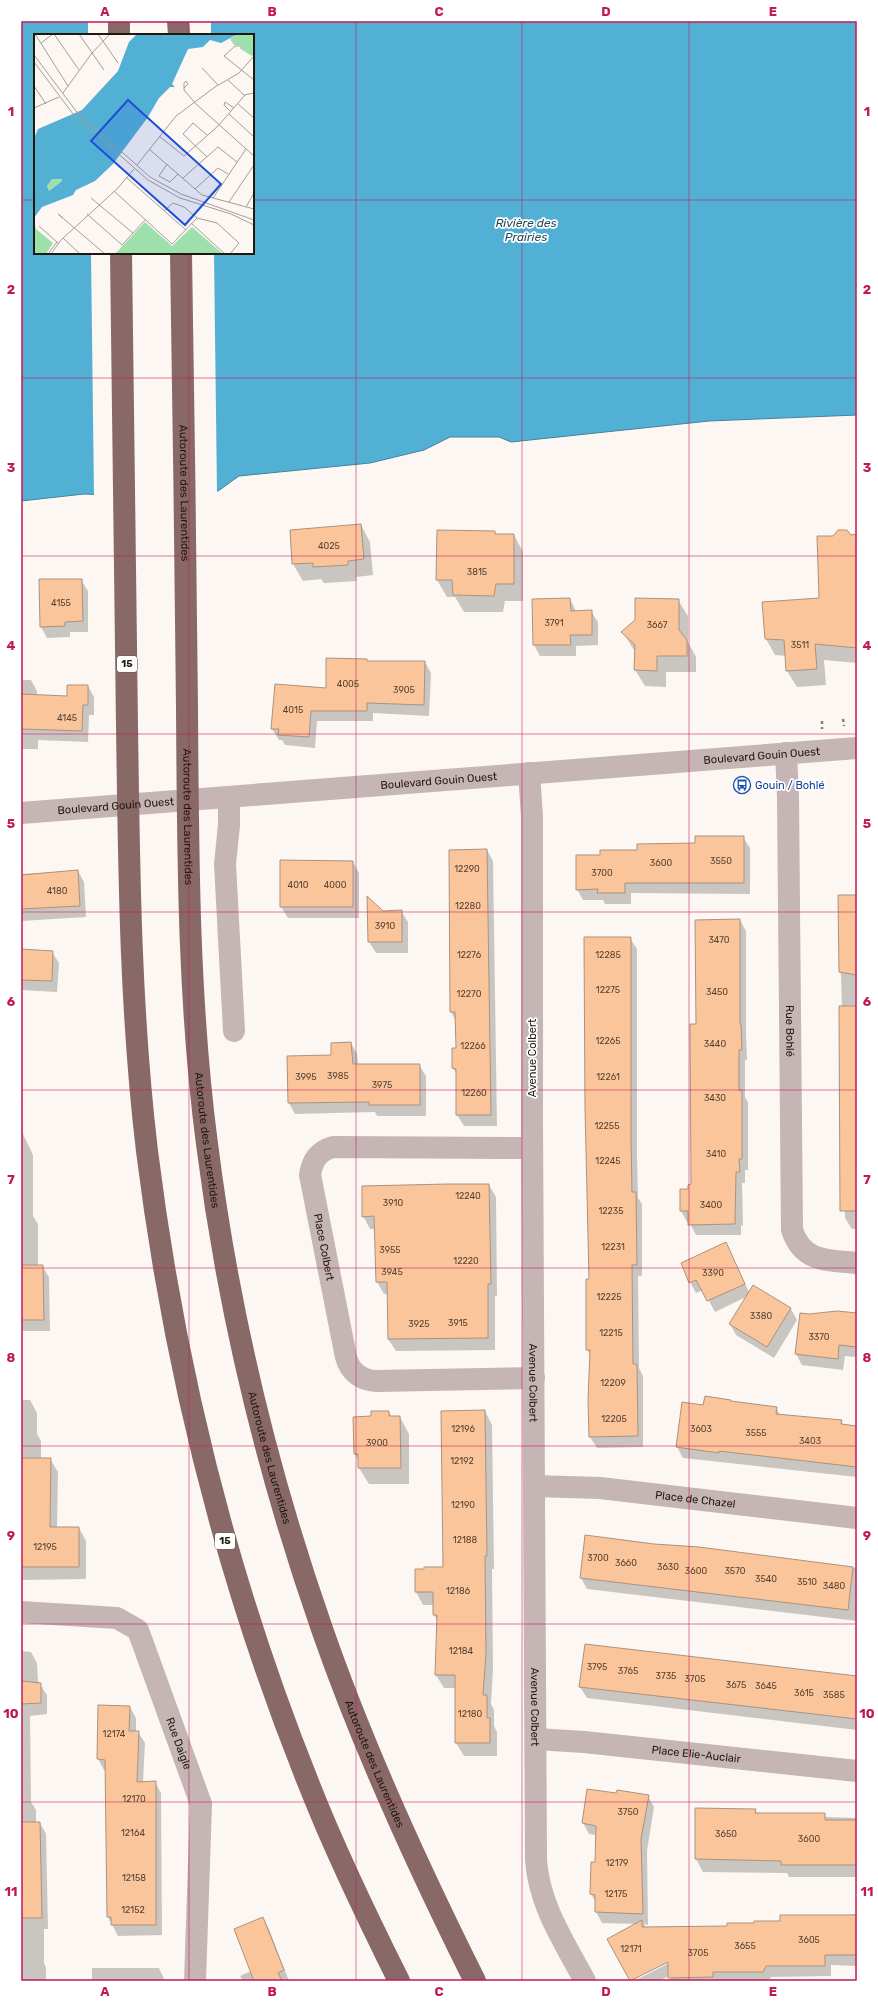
<svg xmlns="http://www.w3.org/2000/svg" width="878" height="2002" font-family="Rubik,sans-serif">
<style>
.water{fill:#53b0d5;stroke:#44829a;fill-rule:evenodd}
.pier{fill:#fcf7f2}
.shadow{fill:#0003}
.building{fill:#fbc59c;stroke:#ab927e}
.lines{fill:none;stroke-linecap:round;stroke-linejoin:round}
.path{stroke:#867f78;stroke-width:2.5;stroke-dasharray:3 3;stroke-linecap:butt}
.minor{stroke:#c5b5b4;stroke-width:22}
.highway{stroke:#896968;stroke-width:22}
.grid{fill:none;stroke:#c2185b;stroke-width:1;stroke-opacity:0.55}
.labels{text-anchor:middle;dominant-baseline:central;stroke-width:3.5;stroke-linejoin:round;paint-order:stroke}
.number-label{font-size:9px;fill:#574332}
.shield{fill:#fff;stroke:#635d57;stroke-width:1}
.shield-label{font-size:10px;font-weight:bold;fill:#20180f}
.street-label{font-size:11px;fill:#20180f;stroke:#fff}
.transit-label{font-size:11px;fill:#164399;stroke:#fff;text-anchor:start}
.water-label{font-size:12px;font-style:italic;fill:#1f4758;stroke:#fff}
.inset-road{fill:none;stroke:#a49e97;stroke-width:1}
.view{fill:#1d4ed8;fill-opacity:0.15;stroke:#1d4ed8;stroke-width:2}
.inset-edge{fill:none;stroke:#20180f;stroke-width:2}
.neatline{fill:none;stroke:#c2185b;stroke-width:1.5}
.grid-label{font-size:13px;text-anchor:middle;font-weight:bold;fill:#c2185b}
</style>
<rect width="100%" height="100%" fill="#fcf7f2"/>
<!-- water -->
<path class="water" d="M21,21H857V415L709,421L511,442L499,437H450L424,450L370,463L239,476L218,491L139,496L84,494L21,501ZM35,35H253V253H35Z"/>
<!-- pier -->
<g class="pier">
<rect x="88" y="21" width="123" height="14"/>
<polygon points="91,253 214,253 217,493 139,498 94,496"/>
</g>
<!-- shadow -->
<g class="shadow">
<polygon points="361,525 370,542 373,575 356,577 357,581 324,583 321,579 303,581 293,564 291,531"/>
<polygon points="438,531 495,532 496,535 514,535 523,552 523,601 505,601 503,612 464,612 455,597 447,597 437,580"/>
<polygon points="857,535 857,663 824,660 826,685 797,687 787,671 786,656 775,655 766,639 820,599 851,536"/>
<polygon points="81,580 88,591 88,632 70,632 70,637 47,638 41,627"/>
<polygon points="570,599 576,611 591,611 598,622 598,645 576,646 576,656 540,656 534,645 533,600"/>
<polygon points="678,600 688,616 688,642 696,657 696,672 666,672 666,687 645,686 635,670 635,652 623,632"/>
<polygon points="425,662 431,673 429,716 373,713 373,721 317,721 315,748 285,745 282,740 279,740 272,729 327,689"/>
<polygon points="21,680 31,680 37,691 37,696 68,697 88,686 94,697 94,715 89,715 88,742 38,740 38,749 21,749"/>
<polygon points="743,837 750,848 750,894 631,893 631,904 605,904 603,900 583,900 577,889 601,856"/>
<polygon points="487,850 493,861 497,1126 464,1126 457,1115 457,1075 453,1068 457,1049 456,1021 451,1012"/>
<polygon points="353,862 359,873 359,918 288,918 281,907"/>
<polygon points="78,871 84,882 86,917 21,921 21,874"/>
<polygon points="857,896 857,1229 852,1229 845,1218 842,1007 841,975 840,972"/>
<polygon points="368,898 383,912 401,911 408,922 408,953 376,953 369,942"/>
<polygon points="740,920 746,931 746,1034 747,1060 745,1060 745,1097 748,1102 748,1170 745,1170 745,1183 742,1183 743,1226 741,1225 741,1235 696,1235 689,1222 687,1222 681,1211 692,1185 697,1025"/>
<polygon points="630,938 637,949 637,1154 638,1198 642,1204 642,1276 638,1276 639,1368 643,1376 643,1447 597,1448 590,1437 591,1355 587,1350 587,1280 590,1280"/>
<polygon points="21,950 52,952 59,963 57,992 21,990"/>
<polygon points="351,1043 357,1054 358,1065 419,1065 426,1076 426,1116 377,1116 375,1112 295,1114 289,1103 288,1057 332,1056"/>
<polygon points="21,1085 23,1134 33,1155 33,1216 38,1224 38,1266 42,1266 49,1277 50,1331 21,1331"/>
<polygon points="489,1185 496,1197 497,1296 495,1296 495,1350 396,1351 388,1339 388,1294 384,1294 377,1282 376,1229 370,1229 363,1216"/>
<polygon points="726,1244 749,1292 753,1286 791,1309 797,1320 774,1358 736,1335 730,1324 746,1297 715,1312 703,1290 696,1293 690,1282"/>
<polygon points="801,1314 857,1314 857,1357 845,1356 843,1370 802,1365 796,1354"/>
<polygon points="21,1400 30,1400 37,1413 37,1434 41,1441 41,1459 50,1459 58,1472 57,1528 79,1528 86,1541 86,1579 21,1580"/>
<polygon points="731,1402 776,1408 780,1415 841,1421 844,1426 857,1427 857,1477 683,1458 677,1447 704,1406"/>
<polygon points="485,1411 492,1425 494,1569 492,1569 493,1668 491,1704 494,1710 494,1726 497,1732 497,1756 464,1756 456,1743 456,1688 444,1688 436,1675 437,1620 434,1615 434,1605 423,1605 416,1592 444,1568"/>
<polygon points="389,1412 392,1417 400,1417 409,1434 409,1484 369,1484 359,1468 359,1462 355,1454 354,1418 372,1417"/>
<polygon points="586,1537 857,1568 857,1621 587,1589 581,1578"/>
<polygon points="21,1651 31,1652 37,1663 38,1681 47,1695 47,1714 30,1716 31,1802 36,1810 36,1823 40,1823 46,1834 48,1929 44,1929 44,1963 46,1968 46,1981 21,1981"/>
<polygon points="857,1677 857,1730 587,1698 580,1687"/>
<polygon points="99,1706 130,1707 136,1718 136,1732 138,1732 145,1743 143,1782 155,1782 161,1793 162,1935 118,1936 108,1917 106,1770 104,1770 98,1759"/>
<polygon points="617,1795 648,1796 654,1807 647,1851 648,1925 644,1924 646,1928 728,1927 857,1914 857,1966 831,1965 831,1976 771,1977 769,1981 671,1981 669,1976 659,1981 634,1981 673,1961 637,1924 602,1923 596,1912 596,1902 591,1894 596,1863 597,1835 589,1834 583,1823"/>
<polygon points="696,1809 755,1810 758,1814 824,1814 826,1817 857,1818 857,1877 789,1877 787,1873 703,1872 696,1859"/>
<polygon points="263,1918 269,1929 289,1981 243,1981 240,1976 251,1971"/>
<polygon points="92,1968 159,1968 165,1981 92,1981"/>
</g>
<!-- building -->
<g class="building">
<polygon points="361,524 364,559 348,561 348,565 313,567 313,563 292,564 290,530"/>
<polygon points="437,530 495,531 495,534 514,534 514,584 496,584 494,596 453,595 452,580 436,580"/>
<polygon points="838,530 847,530 851,535 857,534 857,648 815,644 817,669 786,671 784,640 765,639 762,602 819,598 817,536 833,536"/>
<polygon points="39,579 82,579 83,621 65,622 65,626 40,627"/>
<polygon points="570,598 571,611 592,610 592,635 570,635 571,645 533,645 532,599"/>
<polygon points="635,598 679,599 679,630 687,640 687,656 657,656 657,671 634,670 635,645 621,632 635,620"/>
<polygon points="326,658 367,659 367,661 425,661 424,705 367,703 367,711 311,711 309,737 278,735 279,729 271,729 275,684 326,688"/>
<polygon points="67,685 88,685 88,705 83,705 82,731 21,729 21,694 67,696"/>
<polygon points="695,836 744,836 744,883 625,883 625,893 597,893 598,889 576,890 576,855 600,855 600,850 637,850 637,844 695,843"/>
<polygon points="487,849 491,1115 456,1115 456,1069 452,1068 452,1048 456,1048 455,1012 450,1012 449,850"/>
<polygon points="280,860 353,861 353,907 280,907"/>
<polygon points="78,870 80,906 21,909 21,875"/>
<polygon points="838,895 857,895 857,975 839,972"/>
<polygon points="367,896 383,911 402,910 402,942 368,942"/>
<polygon points="740,919 740,1024 741,1024 742,1050 739,1050 739,1090 742,1090 742,1159 739,1159 740,1172 736,1172 735,1224 688,1225 688,1211 680,1211 680,1189 688,1189 688,1185 691,1184 690,1024 696,1024 695,920"/>
<polygon points="584,937 631,937 631,1142 632,1192 636,1192 637,1265 632,1265 633,1364 637,1364 638,1436 589,1437 588,1400 590,1350 586,1350 586,1279 589,1279 585,1108"/>
<polygon points="21,949 53,951 52,981 21,980"/>
<polygon points="839,1006 857,1006 857,1211 840,1211"/>
<polygon points="351,1042 353,1064 420,1064 420,1105 369,1105 369,1102 288,1103 287,1056 331,1055 331,1043"/>
<polygon points="448,1184 489,1184 491,1284 488,1284 488,1338 388,1339 387,1282 376,1282 374,1216 362,1217 362,1186"/>
<polygon points="726,1242 745,1284 707,1301 696,1280 689,1283 681,1263"/>
<polygon points="21,1265 43,1265 44,1320 21,1320"/>
<polygon points="753,1285 791,1308 767,1347 729,1324"/>
<polygon points="837,1311 857,1313 857,1347 839,1345 838,1359 795,1354 800,1313 809,1314"/>
<polygon points="705,1396 731,1400 731,1401 777,1407 776,1414 842,1420 841,1424 857,1426 857,1467 719,1451 719,1453 676,1447 682,1402 703,1405"/>
<polygon points="485,1410 487,1556 485,1556 486,1654 483,1695 487,1695 487,1718 490,1718 490,1743 455,1743 455,1675 435,1675 437,1615 433,1615 433,1592 415,1592 415,1569 424,1569 424,1567 443,1567 441,1411"/>
<polygon points="371,1411 389,1411 389,1416 400,1416 401,1468 358,1468 358,1454 354,1454 353,1417 371,1416"/>
<polygon points="21,1458 51,1458 50,1527 79,1527 79,1567 21,1567"/>
<polygon points="585,1535 654,1544 699,1547 853,1567 848,1610 580,1578"/>
<polygon points="585,1644 857,1676 857,1719 579,1687"/>
<polygon points="21,1681 41,1683 41,1703 21,1704"/>
<polygon points="98,1705 130,1706 129,1731 139,1731 137,1782 156,1781 156,1925 111,1925 111,1917 107,1917 105,1760 97,1759"/>
<polygon points="587,1789 616,1793 617,1790 649,1795 641,1839 643,1914 595,1912 595,1895 590,1894 591,1862 595,1862 596,1826 582,1823"/>
<polygon points="695,1808 756,1809 755,1813 825,1813 825,1820 857,1820 857,1865 781,1865 781,1861 695,1859"/>
<polygon points="21,1822 40,1822 42,1918 21,1918"/>
<polygon points="780,1915 857,1915 857,1955 825,1955 825,1966 766,1966 763,1972 713,1972 713,1977 668,1978 668,1962 630,1981 607,1939 642,1920 642,1927 727,1926 727,1923 754,1923 754,1921 780,1921"/>
<polygon points="263,1917 284,1970 278,1973 282,1981 254,1981 234,1929"/>
</g>
<g class="lines">
<!-- path -->
<g class="path">
<polyline points="843,719 844,726"/>
<polyline points="822,721 822,729"/>
</g>
<!-- minor -->
<g class="minor">
<path id="s1" d="M786,753L788,797L792,1230C803,1263 828,1260 857,1263"/>
<path id="s2" d="M529,773L532,817V1123L536,1860C539,1905 564,1942 585,1981"/>
<polyline points="229,797 229,825 225,864 234,1031"/>
<path id="s3" d="M21,813L857,748"/>
<path id="s4" d="M532,1148L333,1147C319,1151 312,1160 310,1175L346,1357C350,1372 361,1380 376,1381L534,1378"/>
<path id="s5" d="M534,1486L600,1488L857,1518"/>
<path id="s6" d="M21,1612L117,1618L138,1630L201,1804L195,1981"/>
<path id="s7" d="M536,1739L584,1742L857,1771"/>
</g>
<!-- highway -->
<g class="highway">
<polyline points="119,21 119,35"/>
<polyline points="178,21 179,35"/>
<path d="M121,253C123,410 125,567 127,725C129,867 130,1009 147,1151C174,1368 228,1584 310,1787C336,1853 367,1917 399,1981"/>
<path id="s8" d="M181,253C183,405 186,556 187,708C188,853 188,1000 207,1144C228,1310 267,1472 322,1629C364,1750 418,1867 475,1981"/>
</g>
</g>
<!-- grid -->
<path class="grid" d="M189,21V35M356,21V1981M522,21V1981M689,21V1981M21,200H35M253,200H857M189,253V1981M21,378H857M21,556H857M21,734H857M21,912H857M21,1090H857M21,1268H857M21,1446H857M21,1624H857M21,1802H857"/>
<!-- icons -->
<defs>
<g id="bus-ring" transform="scale(0.9)"><circle r="9.5" fill="#fff" stroke="#1a4fb4" stroke-width="1.5"/><path d="M-5-6H5V4H4V6H2V4H-2V6H-4V4H-5ZM-3.5-4V0h7V-4ZM-3.5 1.2v1.5H-2V1.2ZM2 1.2v1.5H3.5V1.2Z" fill="#1a4fb4"/></g>
</defs>
<g fill-rule="evenodd">
<use href="#bus-ring" x="742" y="785"/>
</g>
<g class="labels">
<!-- number labels -->
<g class="number-label">
<text x="329" y="546">4025</text>
<text x="477" y="572">3815</text>
<text x="61" y="603">4155</text>
<text x="554" y="623">3791</text>
<text x="657" y="625">3667</text>
<text x="800" y="645">3511</text>
<text x="348" y="684">4005</text>
<text x="404" y="690">3905</text>
<text x="293" y="710">4015</text>
<text x="67" y="718">4145</text>
<text x="721" y="861">3550</text>
<text x="661" y="863">3600</text>
<text x="467" y="869">12290</text>
<text x="602" y="873">3700</text>
<text x="298" y="885">4010</text>
<text x="335" y="885">4000</text>
<text x="57" y="891">4180</text>
<text x="468" y="906">12280</text>
<text x="385" y="926">3910</text>
<text x="719" y="940">3470</text>
<text x="469" y="955">12276</text>
<text x="608" y="955">12285</text>
<text x="608" y="990">12275</text>
<text x="717" y="992">3450</text>
<text x="469" y="994">12270</text>
<text x="608" y="1041">12265</text>
<text x="715" y="1044">3440</text>
<text x="473" y="1046">12266</text>
<text x="338" y="1076">3985</text>
<text x="306" y="1077">3995</text>
<text x="608" y="1077">12261</text>
<text x="382" y="1085">3975</text>
<text x="474" y="1093">12260</text>
<text x="715" y="1098">3430</text>
<text x="607" y="1126">12255</text>
<text x="716" y="1154">3410</text>
<text x="608" y="1161">12245</text>
<text x="468" y="1196">12240</text>
<text x="393" y="1203">3910</text>
<text x="711" y="1205">3400</text>
<text x="611" y="1211">12235</text>
<text x="613" y="1247">12231</text>
<text x="390" y="1250">3955</text>
<text x="466" y="1261">12220</text>
<text x="392" y="1272">3945</text>
<text x="713" y="1273">3390</text>
<text x="609" y="1297">12225</text>
<text x="761" y="1316">3380</text>
<text x="458" y="1323">3915</text>
<text x="419" y="1324">3925</text>
<text x="611" y="1333">12215</text>
<text x="819" y="1337">3370</text>
<text x="613" y="1383">12209</text>
<text x="614" y="1419">12205</text>
<text x="463" y="1429">12196</text>
<text x="701" y="1429">3603</text>
<text x="756" y="1433">3555</text>
<text x="810" y="1441">3403</text>
<text x="377" y="1443">3900</text>
<text x="462" y="1461">12192</text>
<text x="463" y="1505">12190</text>
<text x="465" y="1540">12188</text>
<text x="45" y="1547">12195</text>
<text x="598" y="1558">3700</text>
<text x="626" y="1563">3660</text>
<text x="668" y="1567">3630</text>
<text x="696" y="1571">3600</text>
<text x="735" y="1571">3570</text>
<text x="766" y="1579">3540</text>
<text x="807" y="1582">3510</text>
<text x="834" y="1586">3480</text>
<text x="458" y="1591">12186</text>
<text x="461" y="1651">12184</text>
<text x="597" y="1667">3795</text>
<text x="628" y="1671">3765</text>
<text x="666" y="1676">3735</text>
<text x="695" y="1679">3705</text>
<text x="736" y="1685">3675</text>
<text x="766" y="1686">3645</text>
<text x="804" y="1693">3615</text>
<text x="834" y="1695">3585</text>
<text x="470" y="1714">12180</text>
<text x="114" y="1734">12174</text>
<text x="134" y="1799">12170</text>
<text x="628" y="1812">3750</text>
<text x="133" y="1833">12164</text>
<text x="726" y="1834">3650</text>
<text x="809" y="1839">3600</text>
<text x="617" y="1863">12179</text>
<text x="134" y="1878">12158</text>
<text x="616" y="1894">12175</text>
<text x="133" y="1910">12152</text>
<text x="809" y="1940">3605</text>
<text x="745" y="1946">3655</text>
<text x="631" y="1949">12171</text>
<text x="698" y="1953">3705</text>
</g>
<!-- shield labels -->
<g class="shield">
<rect x="117" y="656" width="20" height="16" rx="3"/>
<rect x="215" y="1533" width="20" height="16" rx="3"/>
</g>
<g class="shield-label">
<text x="127" y="664">15</text>
<text x="225" y="1541">15</text>
</g>
<!-- street labels -->
<g class="street-label">
<text stroke="none"><textPath href="#s8" startOffset="240">Autoroute des Laurentides</textPath></text>
<text stroke="none"><textPath href="#s3" startOffset="743">Boulevard Gouin Ouest</textPath></text>
<text stroke="none"><textPath href="#s3" startOffset="419">Boulevard Gouin Ouest</textPath></text>
<text stroke="none"><textPath href="#s3" startOffset="95">Boulevard Gouin Ouest</textPath></text>
<text stroke="none"><textPath href="#s8" startOffset="564">Autoroute des Laurentides</textPath></text>
<text stroke="none"><textPath href="#s1" startOffset="278">Rue Bohlé</textPath></text>
<text transform="translate(532 1058) rotate(-90)">Avenue Colbert</text>
<text stroke="none"><textPath href="#s8" startOffset="888">Autoroute des Laurentides</textPath></text>
<text stroke="none"><textPath href="#s4" startOffset="311">Place Colbert</textPath></text>
<text stroke="none"><textPath href="#s2" startOffset="610">Avenue Colbert</textPath></text>
<text stroke="none"><textPath href="#s8" startOffset="1212">Autoroute des Laurentides</textPath></text>
<text stroke="none"><textPath href="#s5" startOffset="162">Place de Chazel</textPath></text>
<text stroke="none"><textPath href="#s2" startOffset="934">Avenue Colbert</textPath></text>
<text stroke="none"><textPath href="#s6" startOffset="241">Rue Daigle</textPath></text>
<text stroke="none"><textPath href="#s7" startOffset="161">Place Elie-Auclair</textPath></text>
<text stroke="none"><textPath href="#s8" startOffset="1536">Autoroute des Laurentides</textPath></text>
</g>
<!-- transit labels -->
<g class="transit-label">
<text x="755" y="785">Gouin / Bohlé</text>
</g>
<!-- water labels -->
<g class="water-label">
<text x="526" y="223">Rivière des<tspan x="526" dy="14">Prairies</tspan></text>
</g>
</g>
<!-- overview -->
<g transform="translate(34 34)">
<rect width="220" height="220" fill="#fcf7f2"/>
<path d="M204,0H220V20L218,22L208,16L207,11H200L196,5ZM18,145H28V147L15,157L13,152ZM0,188L2,195L19,209L12,220H0ZM111,188L138,212L158,193L189,220H81Z" fill="#9de0ac"/>
<path d="M103,0H204L187,9L176,6L169,13L154,15L138,50L141,53H136L125,64L114,83L79,130L61,147L42,156L39,161L8,173L0,184V104L4,95L48,76L84,37L95,8ZM18,145H28V147L15,157L13,152Z" fill="#53b0d5" fill-rule="evenodd"/>
<path class="inset-road" d="M1,0L34,52M20,0L45,36M45,0L70,36M64,0L84,29M7,9L19,0M207,15V12H201L190,22L220,46M0,21L42,77L116,143L147,160L220,186M0,28L39,80L114,146L146,164L197,180L220,191M168,34L184,51M194,46L210,61L220,59M0,52L12,70M150,54L154,50L152,47L150,49V56L162,70L220,122M29,59L58,19L76,0M204,70L220,84M0,74L25,63M197,78L190,71L191,68L200,74M195,80L220,103M125,102L150,122L184,92L211,61M115,115L168,161L220,175M173,123L149,100L159,89L173,101M133,130L125,142L136,148L144,140M103,131L142,82L181,53L205,39L220,22M93,144L152,196M149,144L184,113L203,128M161,155L184,134L194,140M80,157L138,210L163,184M57,164L99,199M179,164L212,115M195,168L220,131M212,173L220,159M130,177L139,169L150,173L163,184L183,189L205,209L196,220M53,180L88,211L111,186M29,184L24,180L71,220M157,189L191,220M5,192L24,209M29,204L46,220M14,220L23,208M17,220L27,206L84,154L100,135"/>
<path class="view" d="M94,66L187,150L151,191L57,107Z"/>
<rect width="220" height="220" class="inset-edge"/>
</g>
<!-- border -->
<rect width="878" height="2002" fill="none" stroke="#ffffff" stroke-width="44"/>
<rect x="22" y="22" width="834" height="1958" class="neatline"/>
<g class="grid-label">
<text x="105" y="16">A</text>
<text x="272" y="16">B</text>
<text x="439" y="16">C</text>
<text x="606" y="16">D</text>
<text x="773" y="16">E</text>
<text x="11" y="116">1</text>
<text x="867" y="116">1</text>
<text x="11" y="294">2</text>
<text x="867" y="294">2</text>
<text x="11" y="472">3</text>
<text x="867" y="472">3</text>
<text x="11" y="650">4</text>
<text x="867" y="650">4</text>
<text x="11" y="828">5</text>
<text x="867" y="828">5</text>
<text x="11" y="1006">6</text>
<text x="867" y="1006">6</text>
<text x="11" y="1184">7</text>
<text x="867" y="1184">7</text>
<text x="11" y="1362">8</text>
<text x="867" y="1362">8</text>
<text x="11" y="1540">9</text>
<text x="867" y="1540">9</text>
<text x="11" y="1718">10</text>
<text x="867" y="1718">10</text>
<text x="11" y="1896">11</text>
<text x="867" y="1896">11</text>
<text x="105" y="1996">A</text>
<text x="272" y="1996">B</text>
<text x="439" y="1996">C</text>
<text x="606" y="1996">D</text>
<text x="773" y="1996">E</text>
</g>
</svg>
